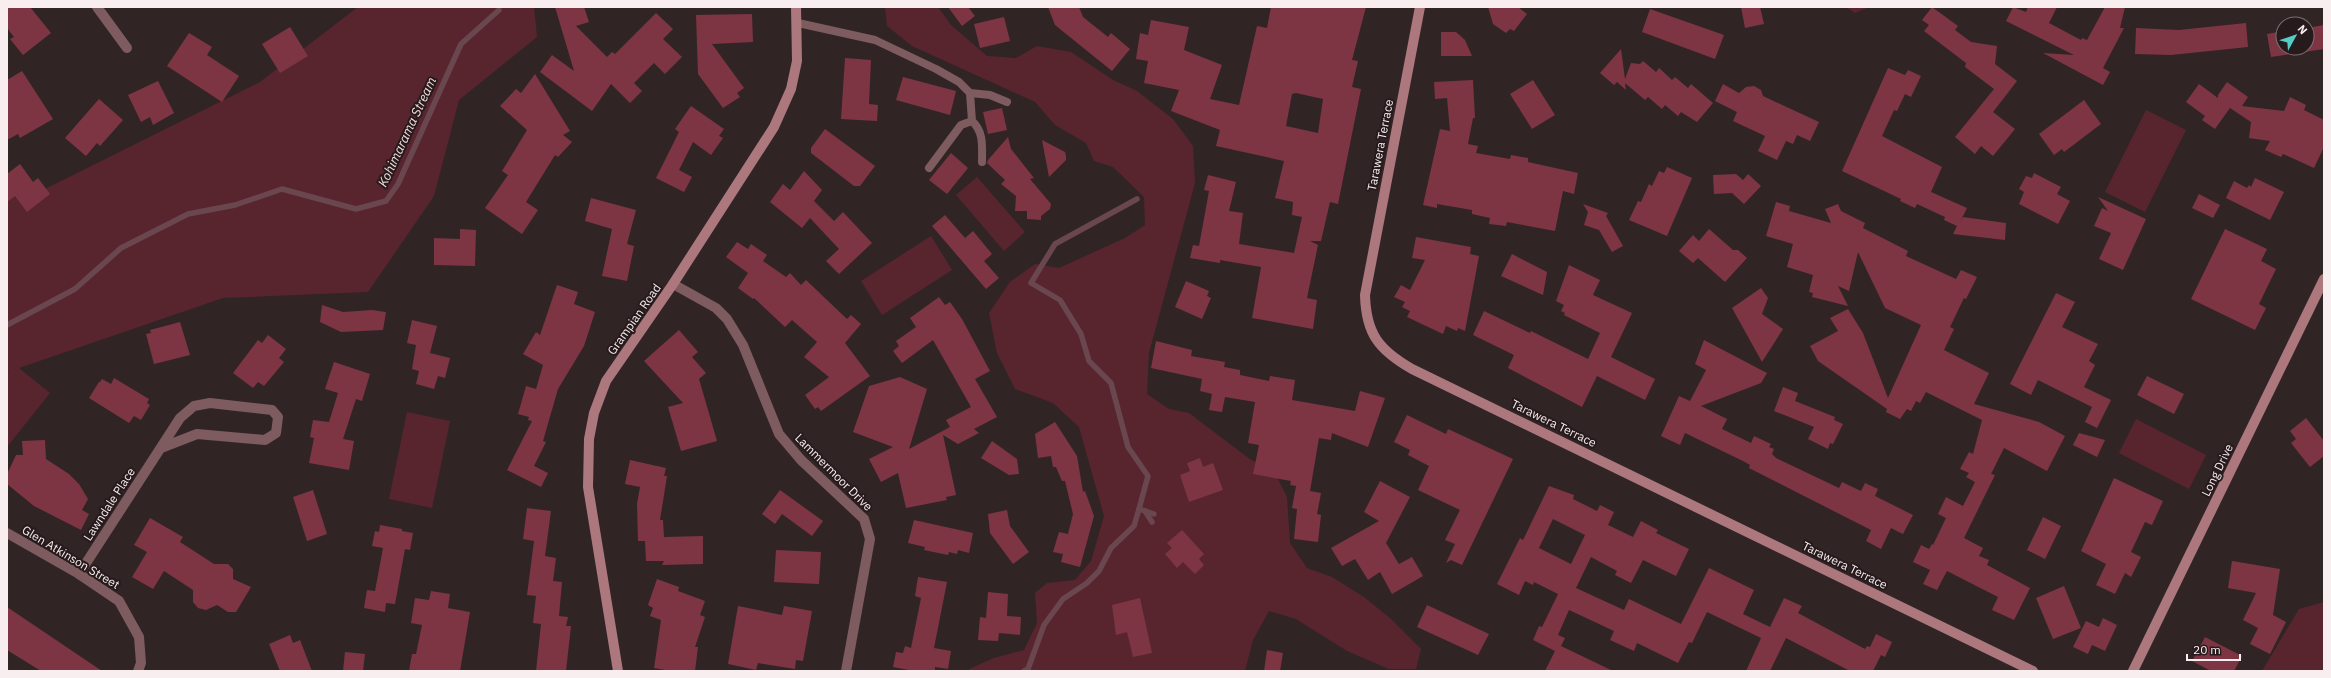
<svg xmlns="http://www.w3.org/2000/svg" width="2331" height="678" font-family="'IBM Plex Sans',sans-serif">
<style>
.green{fill:#58252f}
.lines{fill:none;stroke-linecap:round;stroke-linejoin:round}
.stream{stroke:#6a474f;stroke-width:5.5}
.building{fill:#7d3543;fill-rule:evenodd}
.lane{stroke:#7d5b5f;stroke-width:8}
.street{stroke:#7d5b5f;stroke-width:10}
.secondary{stroke:#ad777e;stroke-width:10}
.labels{text-anchor:middle;dominant-baseline:central;stroke-width:4;stroke-linejoin:round;paint-order:stroke}
.street-label{font-size:12px;fill:#f8eeef;stroke:#271a1c}
.water-label{font-size:13px;font-style:italic;fill:#f5dde0;stroke:#271a1c}
</style>
<rect width="100%" height="100%" fill="#312425"/>
<!-- green -->
<g class="green">
<polygon points="358,7 534,7 537,37 459,100 434,196 368,292 223,298 19,368 50,393 7,447 7,375 9,372 7,372 7,194 39,192 260,82"/>
<polygon points="885,7 938,7 951,25 987,56 1016,58 1037,46 1071,52 1113,80 1137,91 1173,119 1193,146 1195,183 1149,353 1147,394 1169,409 1189,413 1251,460 1274,471 1287,497 1290,543 1307,568 1332,577 1364,597 1391,619 1421,649 1416,669 1389,669 1347,651 1296,619 1269,611 1253,640 1245,671 969,671 969,669 994,658 1024,650 1037,623 1035,593 1047,583 1075,580 1091,561 1104,516 1079,427 1053,403 1015,389 997,353 989,313 1010,282 1035,264 1059,268 1125,238 1145,225 1144,197 1113,167 1094,161 1086,143 1055,125 1035,102 912,46 887,26"/>
<polygon points="1846,7 1869,7 1855,13"/>
<polygon points="2146,110 2186,130 2145,212 2105,192"/>
<polygon points="977,177 1025,232 1004,251 956,195"/>
<polygon points="931,236 952,270 882,315 861,281"/>
<polygon points="407,412 450,421 432,508 389,499"/>
<polygon points="2136,419 2206,455 2189,489 2119,453"/>
<polygon points="2324,602 2324,671 2262,671 2299,609"/>
</g>
<g class="lines">
<!-- stream -->
<g class="stream">
<polyline points="1137,199 1055,244 1031,283 1060,300 1081,334 1089,361 1111,383 1128,447 1148,476 1139,509 1154,514"/>
<polyline points="7,325 75,289 121,248 188,214 235,205 282,189 356,209 386,201 398,184 461,44 499,10"/>
<polyline points="1145,511 1152,522"/>
<polyline points="1024,671 1028,669 1044,625 1063,599 1087,583 1099,571 1111,548 1134,526 1139,509"/>
</g>
</g>
<!-- building -->
<g class="building">
<polygon points="7,7 30,7 51,33 23,55 10,39 14,37 7,28"/>
<polygon points="555,7 584,7 589,22 576,26 607,57 612,52 615,54 656,13 673,29 663,39 682,57 665,74 654,63 634,83 642,91 630,103 611,84 592,111 540,72 552,55 574,71"/>
<polygon points="948,7 968,7 975,16 962,26"/>
<polygon points="1048,7 1079,7 1083,17 1108,37 1111,33 1130,49 1112,71 1055,25"/>
<path d="M1271,7H1366L1352,60L1358,61L1352,87L1361,89L1338,204L1330,202L1321,241H1310L1318,245L1307,298L1317,300L1313,329L1252,318L1261,267L1220,260V263L1190,258L1193,245L1199,246L1209,191L1204,190L1208,175L1236,182L1229,211L1243,213L1239,244L1294,253L1302,217L1292,215L1293,202L1275,198L1284,161L1216,146L1220,130L1171,111L1179,90L1144,83L1148,61L1136,59L1140,33L1148,35L1151,20L1189,27L1184,50L1222,65L1210,99L1239,105L1257,26L1267,28ZM1296,93L1323,99L1318,133L1286,126L1292,94Z"/>
<polygon points="1488,7 1518,7 1527,14 1514,31 1510,29 1506,33 1493,24"/>
<polygon points="1741,7 1760,7 1764,24 1745,28"/>
<polygon points="1932,7 1958,26 1955,30 1971,42 1997,46 1995,64 2017,81 1993,112 2015,129 1993,156 1981,146 1975,154 1955,137 1994,89 1965,67 1966,63 1924,31 1929,25 1922,20"/>
<polygon points="2013,7 2026,12 2028,7 2057,7 2049,23 2081,40 2082,38 2087,40 2105,7 2125,7 2120,28 2124,28 2103,68 2110,72 2103,85 2043,53 2074,55 2006,21"/>
<polygon points="1650,9 1724,35 1715,59 1642,32"/>
<polygon points="752,14 753,42 712,44 744,88 737,93 740,97 723,108 698,74 696,15"/>
<polygon points="1004,17 1010,41 980,48 974,24"/>
<polygon points="2246,23 2248,47 2171,55 2135,54 2136,28 2179,30"/>
<polygon points="2324,25 2324,49 2271,57 2267,34 2283,31 2283,48 2307,48 2307,28"/>
<polygon points="290,27 308,56 280,73 262,44"/>
<polygon points="1441,32 1456,32 1465,40 1472,56 1441,56"/>
<polygon points="189,33 212,47 207,55 239,76 222,102 167,66"/>
<polygon points="1621,49 1625,79 1631,63 1640,64 1643,61 1656,72 1659,68 1672,80 1675,77 1688,88 1691,84 1713,103 1697,122 1681,112 1678,116 1665,105 1662,109 1648,97 1645,100 1625,83 1626,90 1617,82 1614,85 1600,73"/>
<polygon points="845,58 871,60 869,104 878,105 877,121 841,119"/>
<polygon points="1888,68 1905,75 1908,70 1921,76 1911,97 1905,94 1897,111 1894,110 1882,136 1942,167 1931,192 1967,208 1960,222 1963,217 2006,223 2005,240 1953,234 1957,226 1944,220 1945,217 1917,204 1915,208 1900,201 1901,199 1842,171"/>
<polygon points="22,71 53,119 20,138 18,134 7,140 7,80"/>
<polygon points="535,74 570,131 563,135 572,142 558,157 555,155 526,202 538,210 522,234 485,208 508,175 502,171 527,130 500,106 516,89 521,93"/>
<polygon points="903,77 956,91 950,115 896,100"/>
<polygon points="1473,80 1475,118 1473,118 1468,144 1478,146 1476,153 1510,159 1511,155 1528,158 1528,162 1578,173 1574,194 1563,191 1555,231 1507,222 1506,226 1489,224 1490,218 1472,214 1472,210 1437,204 1437,208 1423,205 1440,129 1450,131 1447,98 1435,99 1434,82"/>
<polygon points="1533,80 1555,115 1532,129 1510,94"/>
<polygon points="158,81 174,113 153,125 150,117 141,122 128,95"/>
<polygon points="2227,82 2248,97 2242,106 2284,111 2290,97 2306,105 2304,110 2324,120 2324,147 2314,168 2283,154 2281,157 2265,150 2270,141 2249,138 2251,122 2230,108 2215,129 2202,120 2205,116 2186,102 2199,84 2218,98 2218,95"/>
<polygon points="1723,84 1739,93 1746,87 1754,86 1761,90 1763,96 1819,122 1810,141 1797,135 1793,144 1786,141 1777,160 1758,151 1765,136 1733,121 1737,112 1715,101"/>
<polygon points="99,99 123,120 100,146 97,143 86,156 65,138"/>
<polygon points="2084,100 2101,124 2064,152 2062,149 2054,155 2039,134"/>
<polygon points="691,106 724,129 719,136 723,138 711,155 693,142 679,170 692,177 684,192 656,178 679,132 675,129"/>
<polygon points="1002,108 1007,130 988,134 983,112"/>
<polygon points="825,129 875,166 860,186 854,186 811,153 811,148"/>
<polygon points="1008,137 1011,149 1034,178 1030,179 1051,204 1050,209 1041,216 1041,220 1027,219 1027,211 1015,211 1016,196 1001,184 1005,180 987,163 988,160"/>
<polygon points="1042,140 1065,152 1066,156 1066,160 1049,177"/>
<polygon points="951,153 968,168 947,194 929,180"/>
<polygon points="20,164 33,182 38,178 50,194 27,212 15,196 7,202 7,174"/>
<polygon points="1667,167 1692,178 1667,236 1629,220 1638,201 1641,202 1649,184 1652,186 1659,171 1664,173"/>
<polygon points="804,171 822,190 814,201 834,221 843,212 872,243 839,274 826,261 839,249 810,218 802,228 770,202 783,184 790,190"/>
<polygon points="2034,173 2061,187 2057,194 2070,201 2058,224 2019,204 2024,192 2019,189 2026,176 2032,178"/>
<polygon points="1736,174 1743,180 1748,174 1761,186 1744,204 1732,193 1714,194 1713,175"/>
<polygon points="2255,178 2284,192 2270,220 2226,198 2234,181 2247,188 2249,185 2251,187"/>
<polygon points="2199,194 2220,205 2213,218 2192,208"/>
<polygon points="2098,197 2146,219 2123,270 2099,259 2111,233 2094,226 2102,208 2108,211"/>
<polygon points="591,198 636,210 627,244 634,246 627,281 602,276 612,229 585,221"/>
<polygon points="1776,202 1790,206 1789,211 1831,223 1825,209 1838,204 1841,211 1865,223 1863,228 1908,251 1906,256 1956,279 1961,270 1977,277 1966,299 1964,298 1950,327 1954,329 1944,350 1989,373 1974,404 2039,422 2065,436 2047,471 2004,448 1991,474 1995,475 1964,538 1983,548 1979,556 1989,560 1987,565 2030,588 2014,620 1992,610 1998,597 1947,571 1937,590 1923,584 1930,570 1913,562 1921,545 1929,549 1932,544 1933,545 1946,518 1938,514 1946,497 1963,506 1975,482 1966,477 1969,473 1960,469 1969,452 1973,454 1982,420 1926,392 1920,403 1916,401 1911,411 1907,409 1900,419 1886,412 1887,409 1818,361 1810,346 1838,331 1830,318 1848,309 1863,333 1888,398 1921,325 1885,308 1858,252 1849,291 1838,286 1848,306 1812,297 1813,293 1809,292 1813,275 1787,267 1793,244 1766,236"/>
<polygon points="1583,204 1608,213 1606,216 1623,246 1612,252 1599,230 1584,225 1588,212"/>
<polygon points="945,215 965,238 973,231 992,254 984,261 999,278 986,289 932,226"/>
<polygon points="460,229 476,230 475,266 434,265 434,238 460,239"/>
<polygon points="1709,229 1733,250 1738,250 1747,258 1725,282 1698,258 1693,263 1679,251 1693,235 1699,241"/>
<polygon points="2225,229 2267,249 2261,261 2276,269 2259,304 2266,308 2255,330 2191,299"/>
<polygon points="1416,237 1471,247 1470,254 1479,256 1465,331 1458,328 1457,331 1446,326 1443,334 1407,317 1410,311 1402,307 1405,302 1394,297 1401,285 1410,290 1425,260 1412,258"/>
<polygon points="737,242 748,249 751,244 767,255 763,261 786,277 790,273 801,285 806,280 847,319 851,315 861,324 845,343 870,376 821,411 818,407 815,409 805,395 829,377 804,357 817,342 792,320 785,327 754,298 753,299 738,288 748,273 726,257"/>
<polygon points="1512,254 1547,272 1543,295 1501,276"/>
<polygon points="1569,265 1600,280 1593,295 1632,313 1611,357 1655,379 1645,400 1597,376 1582,407 1508,368 1514,355 1473,335 1484,311 1530,333 1531,331 1588,359 1600,333 1564,315 1565,313 1561,311 1564,305 1556,301"/>
<polygon points="1186,281 1209,291 1207,296 1211,298 1202,319 1175,307"/>
<polygon points="557,285 578,292 574,304 595,312 584,346 558,389 543,441 546,442 534,466 548,473 541,487 507,470 532,421 528,420 529,417 518,414 526,386 536,389 543,365 523,354 536,332 540,335"/>
<polygon points="1761,288 1768,298 1762,314 1783,329 1762,362 1732,308"/>
<polygon points="2056,293 2075,302 2062,327 2098,344 2089,361 2095,365 2084,387 2111,400 2097,428 2085,422 2092,407 2038,380 2031,395 2010,384"/>
<polygon points="939,297 945,305 950,302 962,319 990,371 975,379 997,417 974,429 979,433 958,444 943,435 956,495 946,497 947,500 906,508 898,473 881,482 869,459 893,447 853,432 869,386 900,377 927,389 909,449 950,427 946,420 971,407 933,340 902,363 893,351 899,346 896,341 916,327 910,318"/>
<polygon points="322,305 343,312 372,310 386,312 383,330 341,332 320,322"/>
<polygon points="412,320 437,326 430,353 450,358 445,378 438,376 434,389 416,384 419,371 412,369 416,345 407,343"/>
<polygon points="180,322 190,355 154,364 146,334 151,333 150,330"/>
<polygon points="679,330 698,352 692,357 706,373 699,379 717,441 681,451 668,407 683,403 644,361"/>
<polygon points="268,335 286,349 279,358 284,362 264,386 258,382 253,388 233,373 258,340 262,343"/>
<polygon points="1704,340 1767,373 1761,383 1701,406 1727,419 1722,429 1751,443 1754,436 1771,444 1769,447 1774,449 1772,454 1776,458 1839,488 1842,482 1861,491 1865,483 1878,489 1875,496 1913,515 1903,534 1891,528 1881,549 1866,541 1871,530 1749,468 1750,465 1743,461 1685,433 1680,445 1661,436 1679,396 1690,401 1706,370 1695,364"/>
<polygon points="1156,341 1192,350 1191,356 1225,362 1224,367 1240,370 1240,375 1269,381 1270,376 1295,380 1292,400 1355,411 1360,391 1385,398 1368,447 1332,433 1331,440 1319,438 1310,491 1321,493 1317,514 1321,515 1318,542 1294,539 1297,509 1292,508 1296,486 1290,485 1291,481 1253,474 1259,445 1248,443 1255,402 1225,397 1222,412 1209,410 1212,394 1200,391 1202,379 1151,368"/>
<polygon points="334,362 370,374 362,401 356,399 343,439 354,441 349,470 309,463 314,438 310,437 313,420 329,422 338,393 325,389"/>
<polygon points="2147,376 2184,394 2174,414 2137,395"/>
<polygon points="114,378 149,399 147,403 150,405 141,420 134,416 129,423 89,398 99,382 100,382 102,379 111,384"/>
<polygon points="1783,387 1798,393 1795,401 1835,417 1834,420 1843,424 1833,444 1830,443 1828,449 1808,439 1814,427 1774,411"/>
<polygon points="1407,415 1446,434 1448,429 1513,459 1462,565 1451,560 1446,563 1455,544 1445,540 1460,510 1418,490 1429,466 1408,455 1410,450 1394,442"/>
<polygon points="2306,418 2324,441 2324,456 2310,467 2291,443 2296,439 2290,431"/>
<polygon points="1055,422 1077,456 1083,492 1085,491 1094,516 1080,567 1061,562 1063,554 1053,552 1059,532 1068,534 1073,514 1065,481 1062,481 1056,467 1053,467 1051,456 1038,458 1035,434"/>
<polygon points="2079,433 2105,440 2097,457 2073,445"/>
<polygon points="45,440 46,459 69,474 79,484 88,499 82,510 89,514 81,530 34,506 7,484 7,474 16,455 23,455 22,441"/>
<polygon points="992,441 1017,459 1019,474 1009,475 981,458"/>
<polygon points="1200,458 1203,467 1213,463 1223,490 1189,502 1180,475 1190,471 1187,463"/>
<polygon points="630,460 666,468 664,476 667,476 660,520 663,520 664,537 703,536 703,564 662,565 664,561 646,561 645,541 638,541 637,504 640,487 625,484"/>
<polygon points="2114,478 2163,501 2152,525 2145,522 2131,552 2141,557 2131,577 2125,573 2115,594 2096,585 2106,564 2081,551"/>
<polygon points="1380,481 1410,497 1386,543 1399,564 1412,557 1423,576 1392,594 1380,572 1368,580 1355,559 1342,566 1331,548 1379,521 1364,512"/>
<path d="M1549,486L1574,495L1573,499L1597,511L1600,505L1614,512L1608,525L1633,537L1641,521L1658,530L1656,533L1689,549L1676,576L1643,560L1631,583L1615,575L1617,571L1591,557L1576,588L1624,610L1629,599L1681,624L1709,568L1754,590L1743,614L1770,627L1784,598L1802,606L1798,613L1865,649L1867,646L1870,647L1876,634L1892,642L1885,657L1881,655L1873,671H1850L1786,638L1770,671H1746L1761,638L1707,612L1692,643L1689,642L1678,663L1637,643L1634,651L1610,640L1614,631L1569,610L1558,635L1565,638L1561,646L1613,671H1545L1555,651L1533,640L1539,626L1542,627L1558,594L1534,582L1533,585L1525,581L1519,595L1497,584L1520,538L1523,540ZM1553,519L1585,535L1571,564L1539,548Z"/>
<polygon points="313,490 327,534 307,541 293,497"/>
<polygon points="780,490 823,521 812,536 782,514 775,524 762,514"/>
<polygon points="527,508 551,511 545,556 556,558 553,581 562,582 559,616 568,617 566,626 571,626 566,671 536,671 541,624 533,623 536,596 527,595 534,541 523,539"/>
<polygon points="1007,510 1010,526 1029,552 1013,564 990,533 988,514"/>
<polygon points="2043,517 2061,526 2045,559 2027,550"/>
<polygon points="150,518 183,537 180,542 214,564 228,564 233,569 233,579 251,587 236,612 228,612 217,605 206,610 198,608 193,602 193,590 164,571 153,589 132,577 147,552 134,545"/>
<polygon points="914,520 973,533 969,553 958,550 957,554 949,552 948,555 924,550 925,547 908,543"/>
<polygon points="380,525 402,529 402,531 413,533 410,550 405,549 395,604 386,603 385,612 364,608 367,590 375,591 383,548 372,546 375,531 379,532"/>
<polygon points="1182,530 1204,554 1199,559 1204,565 1195,574 1183,562 1177,568 1165,554 1172,548 1167,543"/>
<polygon points="776,550 821,552 819,584 774,582"/>
<polygon points="2232,561 2280,569 2273,615 2286,622 2270,654 2250,644 2258,628 2243,620 2256,593 2228,588"/>
<polygon points="918,577 947,582 934,648 951,651 948,669 935,667 935,671 914,671 893,667 896,652 903,653 905,646 911,648 921,598 915,596"/>
<polygon points="657,579 679,587 678,591 705,601 700,615 705,617 695,647 698,647 695,671 671,671 654,668 661,620 650,616 653,608 648,605"/>
<polygon points="2064,586 2081,628 2053,639 2036,598"/>
<polygon points="431,591 450,594 448,608 470,612 460,671 409,671 412,654 416,654 422,625 411,623 415,598 429,600"/>
<polygon points="988,592 1008,594 1007,616 1021,617 1020,635 999,633 998,641 978,640 980,617 986,618"/>
<polygon points="1140,598 1152,653 1133,657 1127,632 1116,635 1112,605"/>
<polygon points="1427,605 1489,634 1478,655 1417,627"/>
<polygon points="738,606 782,615 784,606 812,611 803,661 796,660 795,669 758,663 756,670 728,664"/>
<polygon points="7,607 102,671 41,671 7,650"/>
<polygon points="2103,618 2117,625 2105,651 2092,645 2088,654 2073,647 2086,621 2099,627"/>
<polygon points="290,635 293,643 300,640 312,671 280,671 269,644"/>
<polygon points="2205,637 2242,656 2234,671 2211,671 2192,661"/>
<polygon points="1267,650 1283,653 1280,671 1264,671"/>
<polygon points="345,652 365,654 363,671 343,671"/>
</g>
<g class="lines">
<!-- lane -->
<g class="lane">
<path d="M798,23L875,40L936,69L959,82L970,93L972,121C984,132 982,146 982,162"/>
<polyline points="970,93 990,95 1007,102"/>
<polyline points="929,168 961,125 972,121"/>
</g>
<!-- street -->
<g class="street">
<polyline points="97,7 127,48"/>
<polyline points="673,284 716,308 727,319 743,345 779,434 801,460 864,519 870,539 846,671"/>
<polyline points="7,533 79,574 119,601 139,637 141,663 138,671"/>
<polyline points="79,574 180,418 194,406 210,403 272,410 278,417 276,433 265,440 197,434 161,448"/>
</g>
<!-- secondary -->
<g class="secondary">
<path d="M1420,7L1365,295C1366,334 1379,350 1412,369L2033,671"/>
<polyline points="618,671 588,487 589,439 594,413 606,381 673,284 774,127 791,89 797,61 796,7"/>
<polyline points="2133,671 2324,279"/>
</g>
</g>
<g class="labels">
<!-- street labels -->
<g class="street-label">
<text transform="translate(1380 145) rotate(-79)">Tarawera Terrace</text>
<text transform="translate(634 319) rotate(-55)">Grampian Road</text>
<text transform="translate(1554 423) rotate(26)">Tarawera Terrace</text>
<text transform="translate(2217 470) rotate(-64)">Long Drive</text>
<text transform="translate(834 472) rotate(45)">Lammermoor Drive</text>
<text transform="translate(109 504) rotate(-57)">Lawndale Place</text>
<text transform="translate(71 557) rotate(31)">Glen Atkinson Street</text>
<text transform="translate(1845 565) rotate(26)">Tarawera Terrace</text>
</g>
<!-- water labels -->
<g class="water-label">
<text transform="translate(407 132) rotate(-65)">Kohimarama Stream</text>
</g>
</g>
<!-- border -->
<rect width="2331" height="678" fill="none" stroke="#f8eeef" stroke-width="16"/>
<!-- north arrow -->
<g transform="translate(2295 36) rotate(50)"><circle r="19" fill="#271a1c" stroke="#7b6f70"/>
<path d="M0-3L7 15L0 10L-7 15Z" fill="#54cdc7"/>
<text y="-6" font-size="11" font-weight="bold" text-anchor="middle" fill="#f8eeef">N</text>
</g>
<!-- scale -->
<path d="M2187 654v6h53v-6" fill="none" stroke="#f8eeef" stroke-width="2"/>
<text x="2193" y="654" font-size="12" fill="#f8eeef" stroke="#271a1c" stroke-width="3" paint-order="stroke">20 m</text>
</svg>
